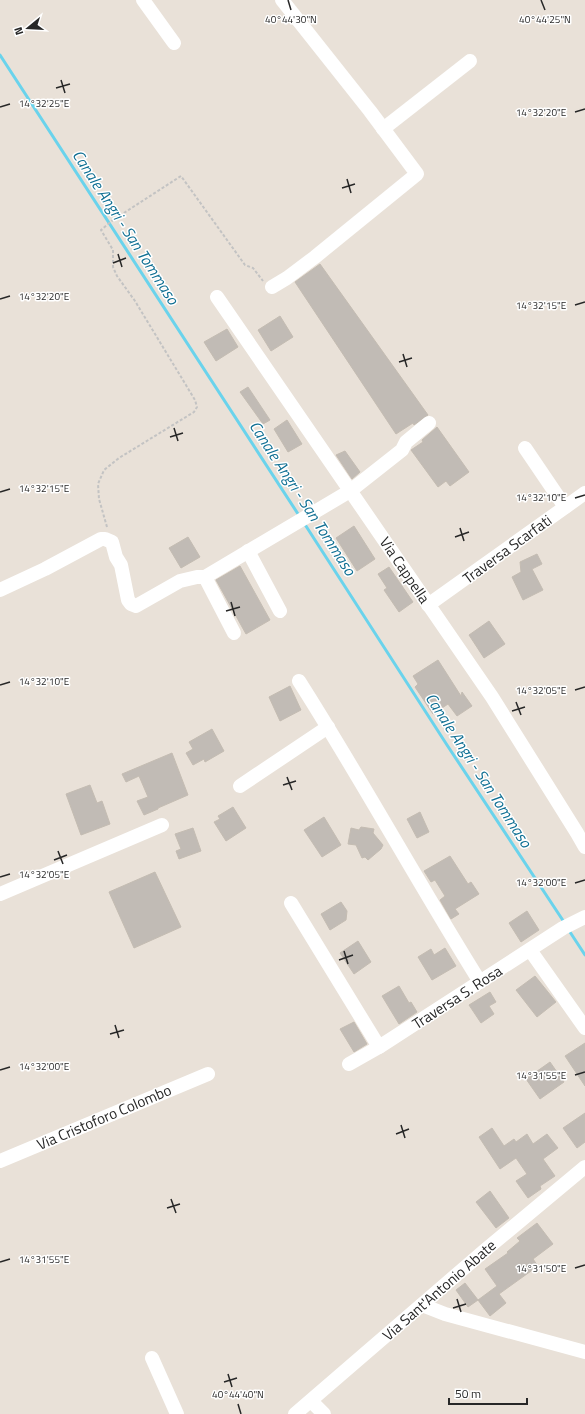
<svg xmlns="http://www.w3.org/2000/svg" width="585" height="1414" font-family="'Titillium Web',sans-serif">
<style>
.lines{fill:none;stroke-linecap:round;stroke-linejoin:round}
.stream{stroke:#6ad3ec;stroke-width:3}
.building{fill:#c1bbb5;stroke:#c4bcb2}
.path{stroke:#c3c3c3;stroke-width:2;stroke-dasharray:3 2;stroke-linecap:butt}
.minor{stroke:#fff;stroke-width:14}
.ticks{fill:none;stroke:#272727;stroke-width:1.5}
.labels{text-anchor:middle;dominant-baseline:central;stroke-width:3;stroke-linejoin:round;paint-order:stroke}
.street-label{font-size:15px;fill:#272727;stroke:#fff}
.water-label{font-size:16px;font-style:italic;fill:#0f6f93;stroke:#fff}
.ticks-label{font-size:10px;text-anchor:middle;fill:#272727;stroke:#fff;stroke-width:3;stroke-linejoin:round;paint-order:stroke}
</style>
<rect width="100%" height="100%" fill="#e9e1d8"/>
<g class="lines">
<!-- stream -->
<g class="stream">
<polyline points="0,55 300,517"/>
<polyline points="304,523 447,745 564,922"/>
<polyline points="568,929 585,955"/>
</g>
</g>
<!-- building -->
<g class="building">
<polygon points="320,264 428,415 414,425 413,423 396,434 295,282"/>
<polygon points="280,316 293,337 271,351 258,330"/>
<polygon points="227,329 238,347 216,361 204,342"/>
<polygon points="248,387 270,420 263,424 240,392"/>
<polygon points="287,420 302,444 288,452 274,429"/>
<polygon points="437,427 469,472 450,486 446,481 438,487 411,450 423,442 422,440"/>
<polygon points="345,451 360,472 352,479 336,455"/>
<polygon points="354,526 375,559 357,571 336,538"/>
<polygon points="188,537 200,557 181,568 169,548"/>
<polygon points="537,554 542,564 532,569 543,590 523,600 512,577 521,572 520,562"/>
<polygon points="240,566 270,620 246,634 216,580"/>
<polygon points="389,567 413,602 399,612 384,590 387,588 378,574"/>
<polygon points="489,621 505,644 484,658 469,635"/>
<polygon points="438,660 461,696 462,692 472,706 457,716 448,704 433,714 415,687 418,684 413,676"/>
<polygon points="290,686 301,710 280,721 269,697"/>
<polygon points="212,729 224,751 205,762 204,759 193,765 186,753 193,749 189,742"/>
<polygon points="172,753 188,795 158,808 158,809 144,815 137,801 148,797 139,776 126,782 122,774"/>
<polygon points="90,785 97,803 102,801 110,824 81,835 66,794"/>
<polygon points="233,807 246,828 226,841 214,822 220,819 218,816"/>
<polygon points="420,812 429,832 417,838 407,819"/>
<polygon points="324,817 341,845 322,857 304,830"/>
<polygon points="361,827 374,829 373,833 383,845 381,849 368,860 365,857 362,858 356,845 348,844 351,828 359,830"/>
<polygon points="193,828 201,851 179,859 176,851 181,849 175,834"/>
<polygon points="450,856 468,884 471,882 479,894 455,909 459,914 451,919 440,900 445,896 435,880 431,882 424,871"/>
<polygon points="155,872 181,927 134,948 109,892"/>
<polygon points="341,902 347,911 346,920 330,930 321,914"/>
<polygon points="527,911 539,930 521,942 509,923"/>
<polygon points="358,941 371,962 354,974 340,953"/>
<polygon points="445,948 456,966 432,980 418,957 431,949 434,955"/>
<polygon points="535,976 556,1002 537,1017 516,990"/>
<polygon points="399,986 409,1003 411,1002 417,1012 399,1024 382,996"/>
<polygon points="490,992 496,1002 489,1006 494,1014 481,1023 469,1005"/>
<polygon points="354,1022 367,1044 354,1052 340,1029"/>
<polygon points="585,1043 585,1086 565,1056"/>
<polygon points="550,1062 564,1082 540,1099 526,1079"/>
<polygon points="585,1113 585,1142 577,1148 563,1128"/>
<polygon points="492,1128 504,1146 514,1139 516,1142 527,1134 533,1144 547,1134 558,1148 543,1159 555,1176 540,1186 541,1189 528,1198 516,1181 527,1174 516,1158 500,1169 479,1137"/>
<polygon points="490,1191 509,1218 496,1228 476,1202"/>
<polygon points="537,1223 553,1244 533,1259 538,1266 499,1294 506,1303 490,1316 478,1300 497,1286 485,1269 508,1253 507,1252 520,1241 517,1238"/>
<polygon points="465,1283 478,1300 468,1307 456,1290"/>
</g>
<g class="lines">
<!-- path -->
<polyline class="path" points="107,527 99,499 98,484 104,470 119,458 194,412 197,407 195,400 135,301 117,276 113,267 113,250 101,230 113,220 181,176 245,265 253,268 263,281"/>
<!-- minor -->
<g class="minor">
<polyline points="143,0 174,43"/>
<polyline points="383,129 470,61"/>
<polyline points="272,287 287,278 315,257 417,174 370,111 282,0"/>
<polyline points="217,297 492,697 577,833 585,847"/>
<polyline points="525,448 565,507"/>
<polyline points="248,551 280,611"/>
<polyline points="205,577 234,633"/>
<polyline points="0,590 45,569 101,539 105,539 112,542 116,557 121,565 128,600 131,604 136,606 180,581 197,577 205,577 350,491 402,450 406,442 429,423"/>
<polyline points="428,605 585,493"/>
<path d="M299,681C362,780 418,883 480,982"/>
<polyline points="240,786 328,727"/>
<polyline points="0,894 162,825"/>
<polyline points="291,903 379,1047"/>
<polyline points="530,950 585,1028"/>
<polyline points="349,1064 379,1047 563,928 585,917"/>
<polyline points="0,1161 208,1074"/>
<polyline points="422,1305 445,1314 585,1352"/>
<polyline points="152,1358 177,1414"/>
<polyline points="311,1401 324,1414"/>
<polyline points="295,1414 484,1251 585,1167"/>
</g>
</g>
<!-- ticks -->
<path class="ticks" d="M288,0L291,10M541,0L545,10M61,80L65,93M56,88L70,84M0,107L10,104M575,112L585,109M347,179L351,193M342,188L355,184M118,254L122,267M113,263L126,258M0,299L10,296M575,305L585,302M403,354L407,367M399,362L412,358M174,428L178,441M170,437L183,433M0,492L10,489M575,498L585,495M460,528L464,541M455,537L469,532M231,602L235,616M226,611L240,607M0,685L10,682M575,690L585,687M516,702L521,715M512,711L525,707M287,777L292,790M283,785L296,781M58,851L63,864M54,860L67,855M0,877L10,874M575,883L585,880M344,951L348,964M339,960L353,955M115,1025L119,1038M110,1034L124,1030M0,1070L10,1067M575,1075L585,1072M401,1125L405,1138M396,1134L409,1129M171,1199L176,1213M167,1208L180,1204M0,1262L10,1259M575,1268L585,1265M457,1299L461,1312M453,1308L466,1304M228,1374L232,1387M224,1382L237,1378M238,1404L241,1414"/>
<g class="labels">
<!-- street labels -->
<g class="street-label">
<text transform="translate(507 549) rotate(-36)">Traversa Scarfati</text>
<text transform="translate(405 570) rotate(56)">Via Cappella</text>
<text transform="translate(457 997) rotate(-33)">Traversa S. Rosa</text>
<text transform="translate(104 1117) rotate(-23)">Via Cristoforo Colombo</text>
<text transform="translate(439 1290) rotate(-41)">Via Sant'Antonio Abate</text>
</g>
<!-- water labels -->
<g class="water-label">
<text transform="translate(126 227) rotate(57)">Canale Angri - San Tommaso</text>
<text transform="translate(303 498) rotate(57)">Canale Angri - San Tommaso</text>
<text transform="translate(479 770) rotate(57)">Canale Angri - San Tommaso</text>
</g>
</g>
<g class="ticks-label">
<text x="291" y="23">40°44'30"N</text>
<text x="545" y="23">40°44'25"N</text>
<text x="44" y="107">14°32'25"E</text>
<text x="541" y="116">14°32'20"E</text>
<text x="44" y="300">14°32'20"E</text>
<text x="541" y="309">14°32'15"E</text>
<text x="44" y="492">14°32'15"E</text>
<text x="541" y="501">14°32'10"E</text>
<text x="44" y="685">14°32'10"E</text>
<text x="541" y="694">14°32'05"E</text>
<text x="44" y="878">14°32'05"E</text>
<text x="541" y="886">14°32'00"E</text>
<text x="44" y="1070">14°32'00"E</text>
<text x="541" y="1079">14°31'55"E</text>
<text x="44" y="1263">14°31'55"E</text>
<text x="541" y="1272">14°31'50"E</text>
<text x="238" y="1398">40°44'40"N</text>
</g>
<!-- north arrow -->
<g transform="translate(28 28) rotate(252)" stroke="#ffffff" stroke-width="3" paint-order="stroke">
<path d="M0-3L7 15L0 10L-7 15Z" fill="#272727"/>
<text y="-6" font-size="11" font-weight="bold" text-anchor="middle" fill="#272727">N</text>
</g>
<!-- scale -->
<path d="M449 1398v6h78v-6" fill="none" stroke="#272727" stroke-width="2"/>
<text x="455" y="1398" font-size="12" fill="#272727" stroke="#ffffff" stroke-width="3" paint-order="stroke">50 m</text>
</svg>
